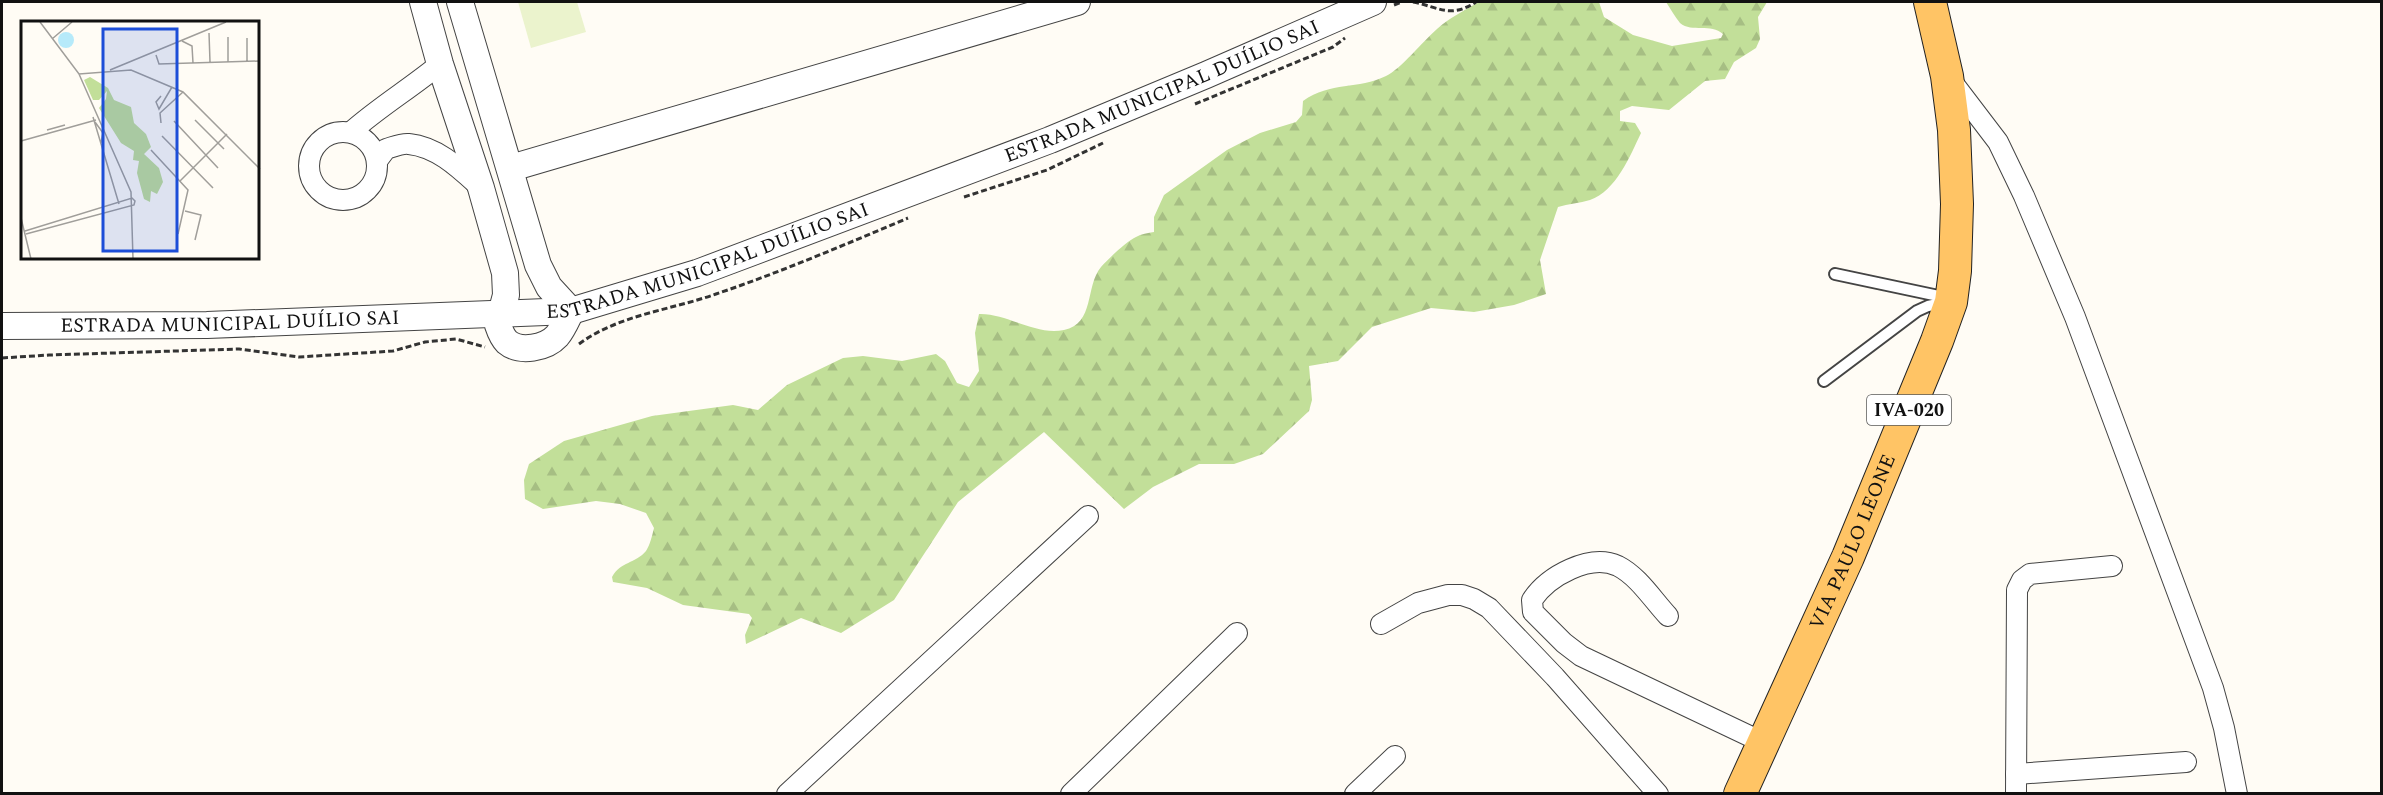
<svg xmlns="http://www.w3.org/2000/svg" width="2383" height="795" font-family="Spectral,serif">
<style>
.forest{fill:url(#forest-firs)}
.pitch{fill:#ebf3cd}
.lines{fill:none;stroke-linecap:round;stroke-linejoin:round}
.service-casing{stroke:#444;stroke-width:14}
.minor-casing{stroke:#444;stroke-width:22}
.tertiary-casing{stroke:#444;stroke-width:28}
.primary-casing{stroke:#222;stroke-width:34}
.path{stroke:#333;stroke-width:3;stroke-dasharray:6 3;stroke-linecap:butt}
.service{stroke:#fff;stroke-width:10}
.minor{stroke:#fff;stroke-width:20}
.tertiary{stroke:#fff;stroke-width:26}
.primary{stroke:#ffc465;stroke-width:32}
.labels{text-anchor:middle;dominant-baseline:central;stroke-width:6;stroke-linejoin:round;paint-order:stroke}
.shield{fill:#fff;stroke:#585858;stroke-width:1.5}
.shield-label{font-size:18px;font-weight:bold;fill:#111}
.street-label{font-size:20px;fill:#111;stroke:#fff}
.inset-road{fill:none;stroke:#a09e9a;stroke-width:1.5}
.view{fill:#1d4ed8;fill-opacity:0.15;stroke:#1d4ed8;stroke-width:3}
.inset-edge{fill:none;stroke:#111;stroke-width:3}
</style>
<defs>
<pattern id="forest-firs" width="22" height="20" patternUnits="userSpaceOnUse" patternTransform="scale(1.5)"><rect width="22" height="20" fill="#c2df99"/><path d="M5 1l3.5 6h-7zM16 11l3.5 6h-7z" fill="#a6be83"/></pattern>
</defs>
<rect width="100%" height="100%" fill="#fffcf5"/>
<!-- forest -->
<path class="forest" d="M1479,2H1599L1604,17L1633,35L1672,46L1721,38L1723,34C1711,23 1692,33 1680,23C1675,17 1670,8 1666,2H1767L1758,17L1760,39L1756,48L1734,62L1725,79L1705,81L1669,110L1632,106L1620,111V121L1635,123L1641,133C1630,156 1616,191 1590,200C1580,203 1568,204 1558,207L1540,260L1546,294L1514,305L1474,312L1431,308L1372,327L1338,361L1309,366L1312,400L1309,411L1263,454L1234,464H1199L1153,487L1124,509L1044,432L958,502L894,600L841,633L801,618L746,644L745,635L752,618L749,614L683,605L647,588L613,582L612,577C621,561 635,564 646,551C650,545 652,536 654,528L646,513L620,504L596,501L543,509L525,499L524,480L529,464L564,441L652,416L733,405L758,410L787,385L843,358L863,356L902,361L936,354L945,361L957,383L969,387L979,371L975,333L979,314C1007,313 1035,336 1064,330C1095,324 1085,286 1101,267C1108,259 1127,241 1136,237C1141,234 1148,233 1154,232V217L1164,195L1227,150L1260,133L1296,122L1302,115L1303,101C1331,81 1358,90 1386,76C1401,69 1423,41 1437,29C1449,18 1465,10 1479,2Z"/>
<!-- pitch -->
<polygon class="pitch" points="518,2 577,2 586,32 531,48"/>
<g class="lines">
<!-- service casing -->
<g class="service-casing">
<g id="service">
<polyline points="1835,274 1948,298"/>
<polyline points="1824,381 1917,311 1928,306 1947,302"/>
</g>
</g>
<!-- minor casing -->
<g class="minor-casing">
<g id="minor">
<polyline points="1950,79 1998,142 2024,196 2075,317 2213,688 2224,728 2237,794"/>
<path d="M351,132C379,107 411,88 440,64"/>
<circle cx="343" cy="166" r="34"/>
<path d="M377,161L386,149C393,147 402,143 409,144C438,147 460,169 481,188"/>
<path d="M1668,616C1653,600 1638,576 1618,566C1590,553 1548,576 1532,600L1533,612L1564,643L1581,656L1762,742"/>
<polyline points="1381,624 1418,603 1448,595 1462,595 1474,599 1489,608 1555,677 1658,794"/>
<polyline points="2016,774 2186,762"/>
<polyline points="787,794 1088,516"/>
<polyline points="1071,794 1237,633"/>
<polyline points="1355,794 1395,756"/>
<polyline points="2016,794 2017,590 2022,580 2030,574 2112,566"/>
</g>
</g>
<!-- tertiary casing -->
<g class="tertiary-casing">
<g id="tertiary">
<path d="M423,2L440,64L481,188L505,273L506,295L498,325C500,331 503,338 507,342C520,353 546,348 557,336C563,329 567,319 571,311L549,287L538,265L460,2"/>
<polyline points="511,168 1077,2"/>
<path id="s1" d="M2,326L207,325L571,311L697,273L1050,140L1206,75L1373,2"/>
</g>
</g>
<!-- primary casing -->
<g class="primary-casing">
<g id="primary">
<path id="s2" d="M1740,794L1848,557L1937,341L1951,302L1955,271L1957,204L1954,130L1947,76L1930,2"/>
</g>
</g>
<!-- path -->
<g class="path">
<path d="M1413,2C1439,7 1450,19 1476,2"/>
<polyline points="1394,5 1402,2"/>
<polyline points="1195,104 1333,47 1345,38"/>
<polyline points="964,197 1047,170 1103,143"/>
<path d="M579,344C618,315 671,310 716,294C781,272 844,245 908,218"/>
<polyline points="2,358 49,355 239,349 299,357 393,351 425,342 456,339 485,347"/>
</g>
<!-- service -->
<use href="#service" class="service"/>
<!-- minor -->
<use href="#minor" class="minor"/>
<!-- tertiary -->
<use href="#tertiary" class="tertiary"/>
<!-- primary -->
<use href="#primary" class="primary"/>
</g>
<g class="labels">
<!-- shield labels -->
<rect class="shield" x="1867" y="395" width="84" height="30" rx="4.5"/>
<g class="shield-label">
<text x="1909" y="410">IVA-020</text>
</g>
<!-- street labels -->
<g class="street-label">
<text stroke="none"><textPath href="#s1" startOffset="1200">ESTRADA MUNICIPAL DUÍLIO SAI</textPath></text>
<text stroke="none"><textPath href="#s1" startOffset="714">ESTRADA MUNICIPAL DUÍLIO SAI</textPath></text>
<text stroke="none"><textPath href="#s1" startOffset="228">ESTRADA MUNICIPAL DUÍLIO SAI</textPath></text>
<text stroke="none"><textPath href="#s2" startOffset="276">VIA PAULO LEONE</textPath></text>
</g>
</g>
<!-- overview -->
<g transform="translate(21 21)">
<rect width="238" height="238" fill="#fffcf5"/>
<path d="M69,56L87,67L93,79L110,86L113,102L125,113L130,126L123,133L138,147L142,161L136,173L130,170L129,181L123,178L116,152L118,140L112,139L113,130L100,122L78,87L85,78L86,70L78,79H72L63,59Z" fill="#c2df99"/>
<path d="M37 19a8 8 0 1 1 16 0a8 8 0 1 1-16 0Z" fill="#b6eafa"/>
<path class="inset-road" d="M19,1L58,53L110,49L162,71L239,148M188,12L189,41M31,18L51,1M161,20L171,25L172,42M135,34L138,43L239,40M226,40V17M207,41V16M89,49L205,1M58,53L110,171L112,238M140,75L135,81L138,88L151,66M72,96L98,183M174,99L203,128M153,100L197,147M74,101L82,112L80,122M140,102L139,92L162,71M26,109L44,104M141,115L192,167M0,120L75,99M130,129L167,169L157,213M159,160L206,113M164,190L180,194L174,219M0,197L10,238M4,210L111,177L114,180L113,184L5,213"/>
<path class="view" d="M82,8H156V230H82Z"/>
<rect width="238" height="238" class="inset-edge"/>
</g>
<!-- border -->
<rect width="2383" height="795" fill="none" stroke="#111111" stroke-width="6"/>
</svg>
